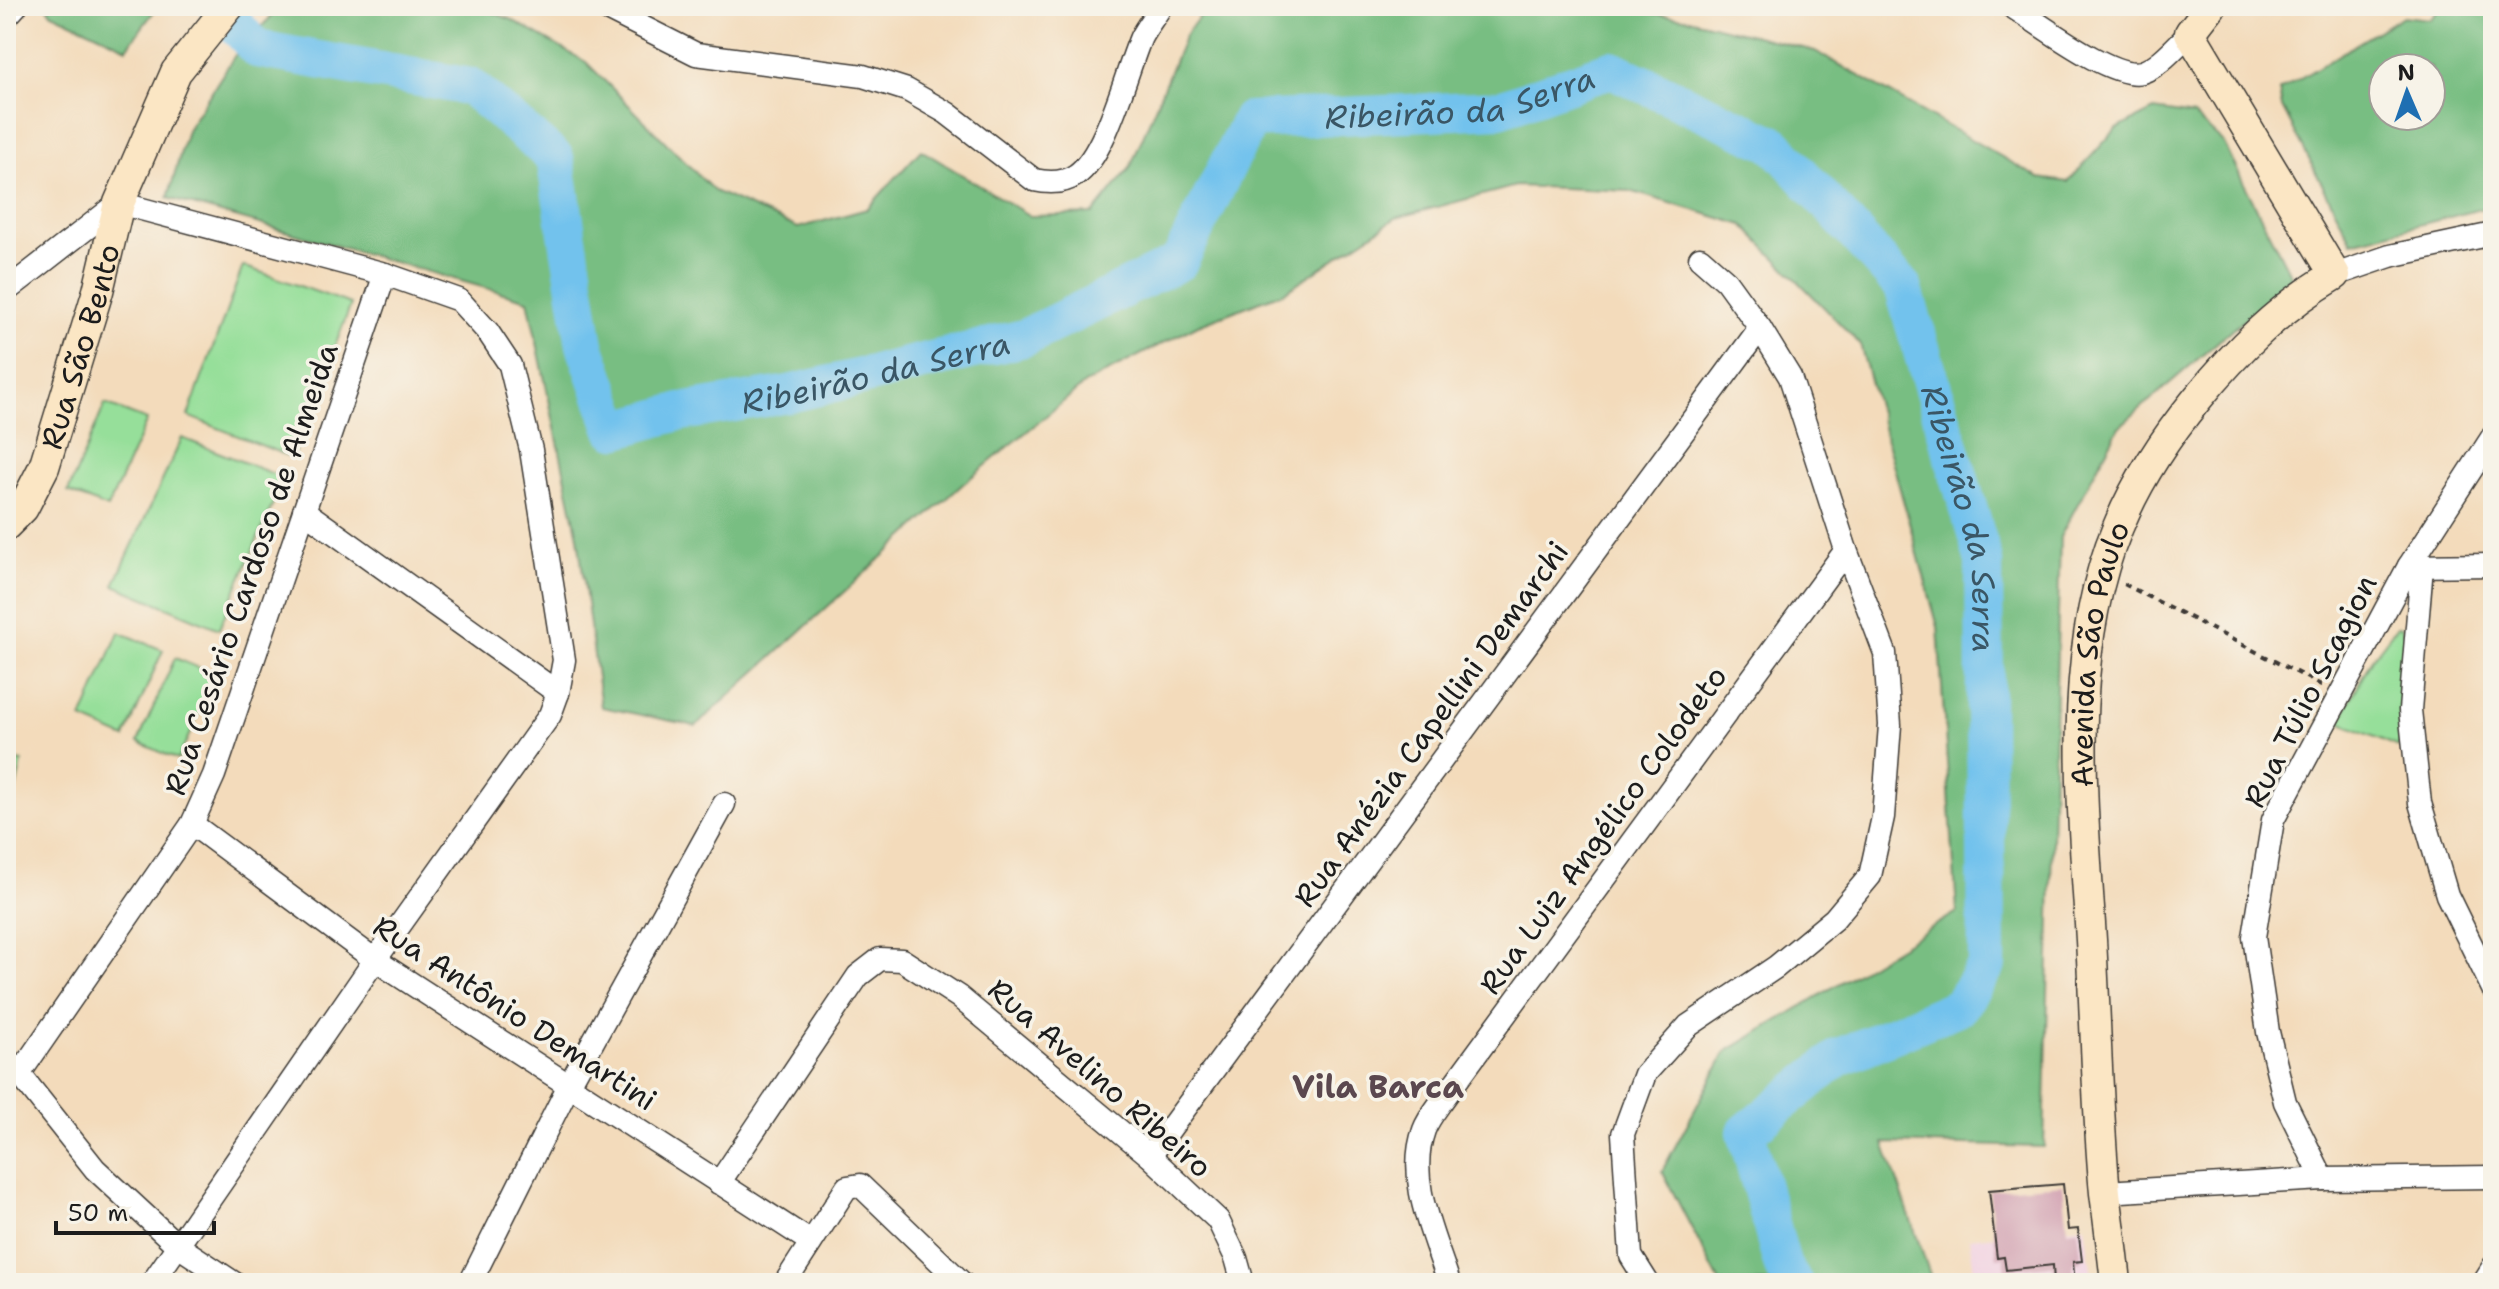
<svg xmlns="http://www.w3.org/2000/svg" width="2499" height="1289" font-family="'Shantell Sans',sans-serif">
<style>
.built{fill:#f1d0e2}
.green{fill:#96df9a;stroke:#597e5b;stroke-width:2}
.forest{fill:#78be82;stroke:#4a6d4f;stroke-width:2;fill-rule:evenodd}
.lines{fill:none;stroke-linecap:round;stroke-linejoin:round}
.river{stroke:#72c2ed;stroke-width:38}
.building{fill:#cf9bae}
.street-casing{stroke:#3c3934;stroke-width:25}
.secondary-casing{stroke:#3c3934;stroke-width:33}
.path{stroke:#3c3934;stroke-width:4;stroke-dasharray:6 6;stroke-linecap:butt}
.street{stroke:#fff;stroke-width:22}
.secondary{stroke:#fbe6c4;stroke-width:30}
.labels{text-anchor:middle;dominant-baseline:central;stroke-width:7;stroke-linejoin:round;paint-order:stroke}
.street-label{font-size:30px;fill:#1c1c1c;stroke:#f7f3e8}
.water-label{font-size:32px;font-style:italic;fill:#3a5665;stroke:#f7f3e8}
.neighbourhood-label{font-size:32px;font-weight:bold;fill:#5b484f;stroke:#f7f3e8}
</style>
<rect width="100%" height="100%" fill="#f7f3e8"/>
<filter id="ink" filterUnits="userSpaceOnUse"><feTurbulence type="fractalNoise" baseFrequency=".0125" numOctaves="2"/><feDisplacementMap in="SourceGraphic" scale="16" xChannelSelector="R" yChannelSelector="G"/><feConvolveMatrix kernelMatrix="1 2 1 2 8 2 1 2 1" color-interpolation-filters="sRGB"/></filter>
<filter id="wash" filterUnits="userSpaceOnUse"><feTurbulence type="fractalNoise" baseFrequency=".006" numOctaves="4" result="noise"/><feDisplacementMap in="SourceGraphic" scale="32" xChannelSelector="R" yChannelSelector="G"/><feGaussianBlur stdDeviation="1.8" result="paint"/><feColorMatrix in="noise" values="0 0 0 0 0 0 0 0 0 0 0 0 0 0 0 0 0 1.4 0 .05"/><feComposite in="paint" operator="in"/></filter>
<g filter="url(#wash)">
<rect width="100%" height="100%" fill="#f3dbbb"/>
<!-- built -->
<polygon class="built" points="2085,1226 2093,1283 1976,1283 1969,1238"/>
<!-- green -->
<g class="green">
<polygon points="243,266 351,304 293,458 188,416"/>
<polygon points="105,404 147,420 108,508 68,492"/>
<polygon points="182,438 284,478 219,629 114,585"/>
<polygon points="2397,626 2402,627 2405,638 2399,747 2339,722 2371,660"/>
<polygon points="119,632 163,650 125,738 82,719"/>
<polygon points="175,658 216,675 178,760 138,742"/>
<polygon points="6,759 22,762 6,830"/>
</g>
<!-- forest -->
<g class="forest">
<polygon points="47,6 158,6 127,48 50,12"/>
<polygon points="281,6 477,6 512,20 586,62 714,191 798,228 867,209 921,150 1030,216 1093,214 1130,168 1185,35 1208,6 1604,6 1685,18 1815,51 2039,178 2068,182 2116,129 2154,110 2194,116 2223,142 2292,278 2119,427 2060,537 2044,1147 1884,1143 1933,1283 1720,1283 1662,1171 1726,1052 1957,912 1938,627 1860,344 1743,225 1630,191 1516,186 1396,218 1284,292 1198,325 1086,383 963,484 696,726 601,707 578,537 528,300 168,198 187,130 235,55"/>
<path d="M2441,6H2493V206L2352,242L2282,107L2279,91L2403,16L2430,19ZM2383,68H2431V116H2383Z"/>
</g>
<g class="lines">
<!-- river -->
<path class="river" id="s1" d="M218,6L257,49L471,87L555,158L585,345L615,430L675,413L789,394L1024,338L1179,262L1250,120L1500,109L1611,69L1775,145L1903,287L1984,561L1987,965L1960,1006L1838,1058L1746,1132L1783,1267L1794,1283"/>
</g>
<g id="blocks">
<!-- building -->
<polygon class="building" points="2063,1184 2068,1230 2078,1229 2082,1261 2073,1262 2075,1283 2054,1283 2053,1265 2006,1270 2004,1257 1997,1258 1989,1190"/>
</g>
</g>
<g filter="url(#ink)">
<use href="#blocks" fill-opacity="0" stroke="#3c3934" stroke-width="2"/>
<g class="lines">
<!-- street casing -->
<g class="street-casing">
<g id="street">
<path d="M601,6L696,54L863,76L907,90L947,113L1034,180C1048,183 1063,184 1076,175C1106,155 1126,72 1141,37C1147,26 1155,16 1161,6"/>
<path d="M2011,6C2039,23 2112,80 2142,72C2159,67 2177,45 2190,33"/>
<polyline points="6,17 16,6"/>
<polyline points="2335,275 2390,256 2493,234"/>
<polyline points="6,291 119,203 385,274 459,300 488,332 510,365 531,450 564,660 558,693 550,715 375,960 152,1283"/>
<polyline points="304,511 558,693"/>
<polyline points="2409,566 2493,565"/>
<polyline points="2422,566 2410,710 2420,803 2447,895 2493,989"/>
<polyline points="192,824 375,960 811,1242"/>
<polyline points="6,1057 95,1169 178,1246 234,1283"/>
<polyline points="20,1073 192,824 214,775 385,274"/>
<polyline points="1150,1156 1760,328"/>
<polyline points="2323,1179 2285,1102 2268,1032 2254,937 2273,820 2409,566 2493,436"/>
<polyline points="719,1183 858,976 880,959 902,960 959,997 1150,1156 1218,1220 1236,1258 1243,1283"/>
<polyline points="2105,1192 2323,1179 2493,1177"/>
<polyline points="470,1283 569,1085 724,804"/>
<polyline points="785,1283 847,1187 860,1185 962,1283"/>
<path d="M1449,1283C1434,1235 1406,1180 1424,1130C1428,1119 1437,1108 1444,1098L1846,550"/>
<polyline points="1648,1283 1631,1256 1623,1134 1645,1074 1688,1026 1776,967 1834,919 1870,876 1883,817 1890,725 1885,653 1846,550 1790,377 1760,328 1726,281 1700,258"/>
<polyline points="2483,1283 2493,1267"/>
</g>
</g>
<!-- secondary casing -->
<g class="secondary-casing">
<g id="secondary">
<path id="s2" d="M6,525L23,508L44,467L98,291L119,203L176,72L229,6"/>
<path id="s3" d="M2116,1283C2113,1253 2109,1223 2105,1193C2097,1109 2096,1024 2091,940C2083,806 2065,654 2118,527C2137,481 2165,438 2197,399C2237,350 2280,307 2335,275L2190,33L2211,6"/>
</g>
</g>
<!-- path -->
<polyline class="path" points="2124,584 2323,686"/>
<!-- street -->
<use href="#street" class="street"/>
<!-- secondary -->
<use href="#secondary" class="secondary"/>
</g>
</g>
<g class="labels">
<!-- street labels -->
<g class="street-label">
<text stroke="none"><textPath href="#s2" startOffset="196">Rua São Bento</textPath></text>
<text transform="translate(251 569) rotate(-71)">Rua Cesário Cardoso de Almeida</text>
<text stroke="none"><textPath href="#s3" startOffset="632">Avenida São Paulo</textPath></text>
<text transform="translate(2310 691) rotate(-63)">Rua Túlio Scagion</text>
<text transform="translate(1431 724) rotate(-54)">Rua Anézia Capellini Demarchi</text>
<text transform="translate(1603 830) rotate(-54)">Rua Luiz Angélico Colodeto</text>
<text transform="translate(515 1013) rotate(33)">Rua Antônio Demartini</text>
<text transform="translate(1100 1078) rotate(41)">Rua Avelino Ribeiro</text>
</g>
<!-- water labels -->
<g class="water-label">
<text stroke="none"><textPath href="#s1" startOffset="1628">Ribeirão da Serra</textPath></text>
<text stroke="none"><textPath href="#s1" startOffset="932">Ribeirão da Serra</textPath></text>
<text stroke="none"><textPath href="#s1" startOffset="2396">Ribeirão da Serra</textPath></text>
</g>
<!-- neighbourhood labels -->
<g class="neighbourhood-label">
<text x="1378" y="1086">Vila Barca</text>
</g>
</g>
<!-- margin -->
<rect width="2499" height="1289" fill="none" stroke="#f7f3e8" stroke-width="32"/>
<!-- north arrow -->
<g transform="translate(2407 92) rotate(358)"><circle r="38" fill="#f7f3e8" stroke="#9f9d96" stroke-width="2"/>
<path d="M0-6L14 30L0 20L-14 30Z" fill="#1f6fb2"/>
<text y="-12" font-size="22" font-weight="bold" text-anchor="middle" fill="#1c1c1c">N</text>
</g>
<!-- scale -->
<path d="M56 1221v12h158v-12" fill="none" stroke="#1c1c1c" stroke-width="4"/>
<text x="68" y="1221" font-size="24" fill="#1c1c1c" stroke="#f7f3e8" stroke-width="6" paint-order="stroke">50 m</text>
</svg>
